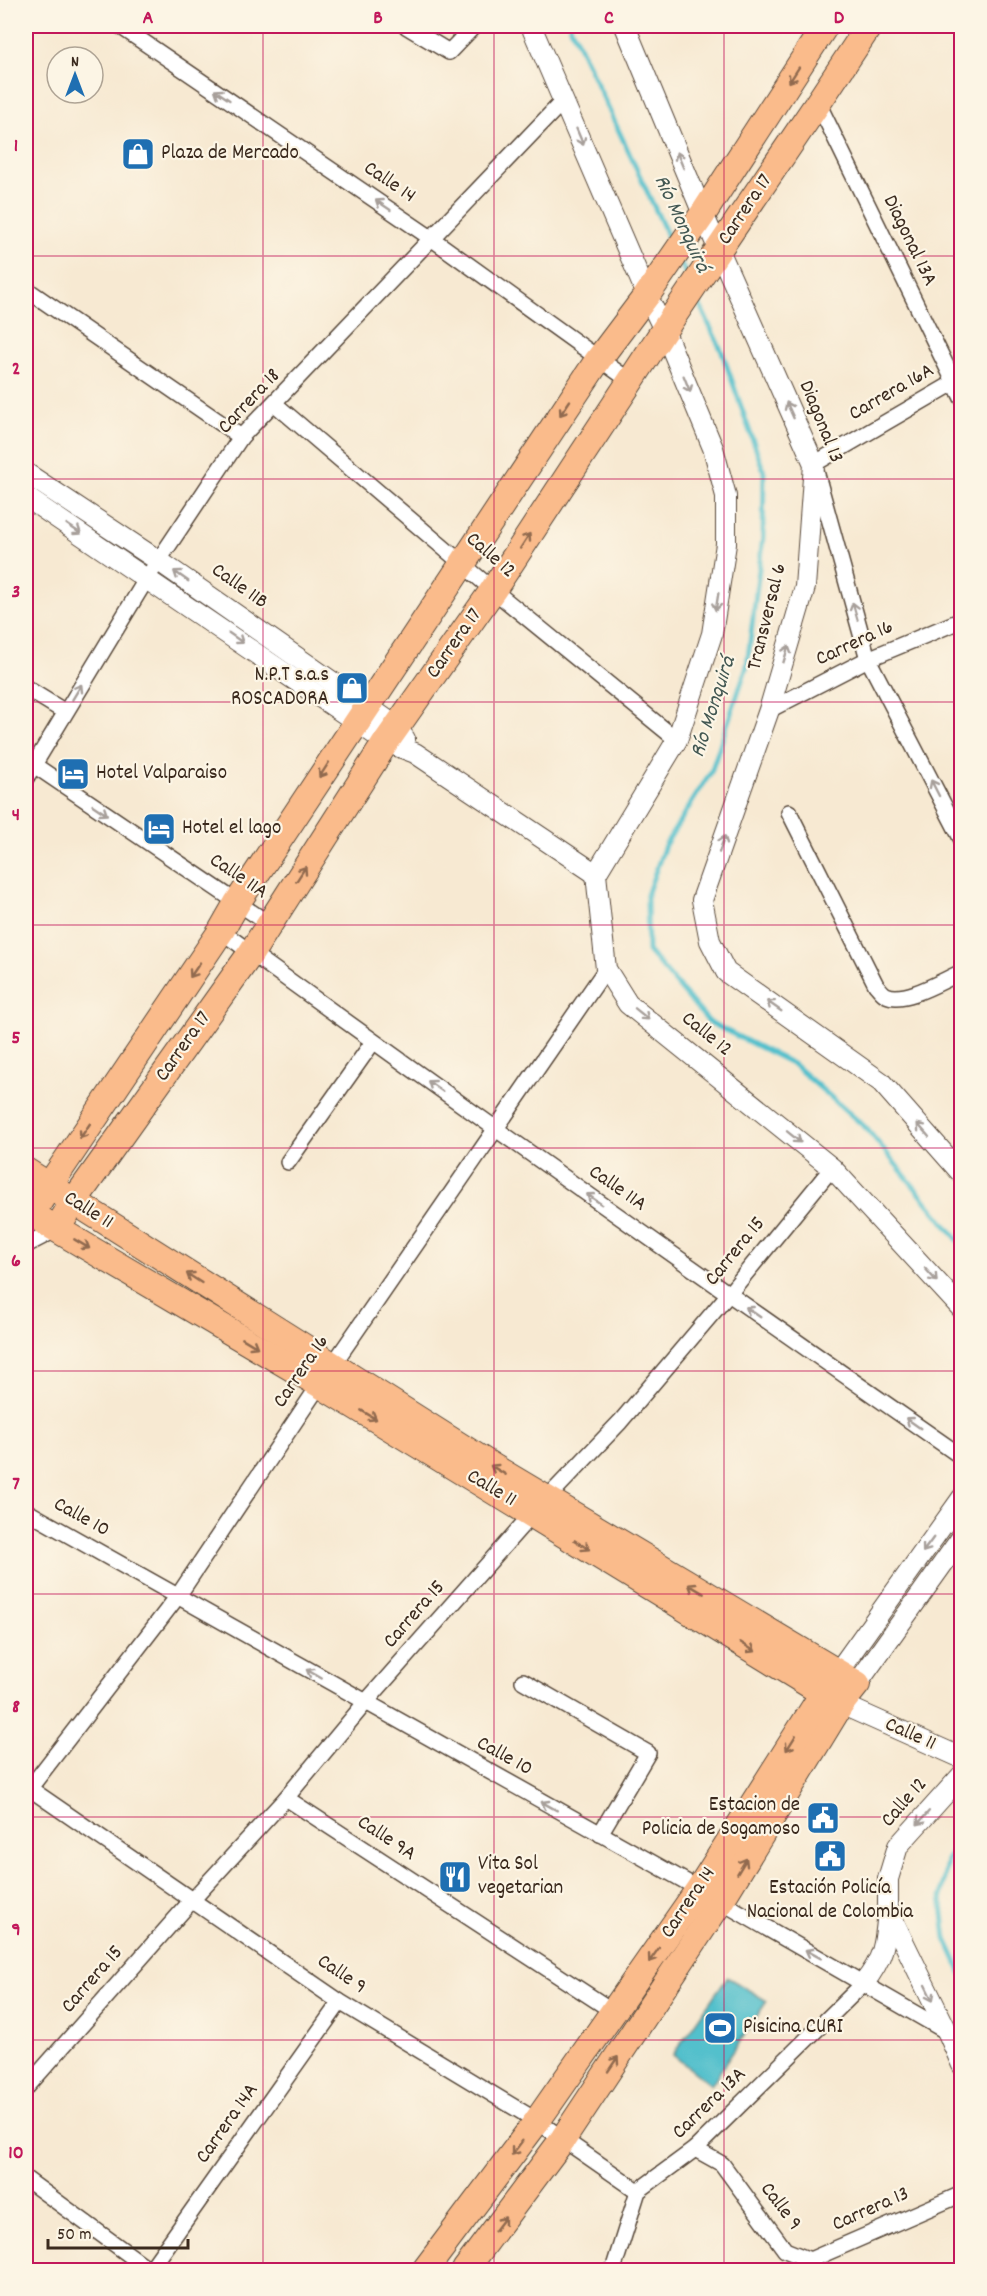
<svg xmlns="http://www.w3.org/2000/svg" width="987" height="2296" font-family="Dekko,sans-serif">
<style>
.water{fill:#53c0cc;stroke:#477575;stroke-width:1.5}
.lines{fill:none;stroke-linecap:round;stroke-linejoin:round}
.stream{stroke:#53c0cc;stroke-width:5}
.minor-casing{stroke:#574739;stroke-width:18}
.tertiary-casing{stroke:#574739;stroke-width:22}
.primary-casing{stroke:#574739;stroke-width:28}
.minor{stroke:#fff;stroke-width:15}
.tertiary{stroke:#fff;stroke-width:20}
.primary{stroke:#fabb8b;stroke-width:26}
.oneway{stroke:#916b4f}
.oneway2{stroke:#a79f9a}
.grid{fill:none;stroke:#c2185b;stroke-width:1.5;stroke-opacity:0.55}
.labels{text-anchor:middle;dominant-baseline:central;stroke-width:4.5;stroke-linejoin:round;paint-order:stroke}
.poi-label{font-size:21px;fill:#3b2a1e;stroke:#fcf5e5;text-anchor:start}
.street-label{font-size:21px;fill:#3b2a1e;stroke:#fcf5e5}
.water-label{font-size:22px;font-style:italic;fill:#425752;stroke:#fcf5e5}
.neatline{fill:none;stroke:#c2185b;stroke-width:2}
.grid-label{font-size:20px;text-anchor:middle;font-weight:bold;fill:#c2185b}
</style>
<rect width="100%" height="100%" fill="#fcf5e5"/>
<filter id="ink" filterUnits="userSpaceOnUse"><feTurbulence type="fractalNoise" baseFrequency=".0167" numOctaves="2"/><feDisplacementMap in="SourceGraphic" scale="12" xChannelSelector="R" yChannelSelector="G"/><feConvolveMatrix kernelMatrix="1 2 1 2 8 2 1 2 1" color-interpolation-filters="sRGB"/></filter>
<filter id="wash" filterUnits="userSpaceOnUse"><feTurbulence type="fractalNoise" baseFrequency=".008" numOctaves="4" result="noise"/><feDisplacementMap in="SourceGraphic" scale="24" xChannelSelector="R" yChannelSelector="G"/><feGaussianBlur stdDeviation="1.35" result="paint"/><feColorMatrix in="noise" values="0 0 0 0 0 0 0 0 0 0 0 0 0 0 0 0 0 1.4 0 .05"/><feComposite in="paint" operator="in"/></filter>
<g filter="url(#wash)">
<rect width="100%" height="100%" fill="#f7e9d2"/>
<!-- water -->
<polygon class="water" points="727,1977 767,2001 711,2085 673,2055"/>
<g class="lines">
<!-- stream -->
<g class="stream">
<polyline points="570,26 672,245"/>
<polyline points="680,261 688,280"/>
<polyline points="696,297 722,352 764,472 763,537 747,666 711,772 665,845 647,895 648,951 709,1022 793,1064 866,1128 962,1245"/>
<polyline points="962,1839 947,1860 941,1896 946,1939 962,1974"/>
</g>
</g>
</g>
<g filter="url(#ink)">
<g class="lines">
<!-- minor casing -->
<g class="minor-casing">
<g id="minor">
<polyline points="120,26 431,238 630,381"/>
<polyline points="406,26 449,52 474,26"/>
<polyline points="818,103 962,398"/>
<polyline points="26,289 241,437"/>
<polyline points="962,378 814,464 868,659 962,840"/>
<polyline points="275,404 493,590 677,740"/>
<polyline points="26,688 65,712"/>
<polyline points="769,710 868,659 962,620"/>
<polyline points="34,765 269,924"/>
<polyline points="26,778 147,578 241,437 564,100"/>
<path d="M789,812L876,985C879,988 882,993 886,995C905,1004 943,980 962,972"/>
<path d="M221,931C466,1109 713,1284 962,1457"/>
<polyline points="288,1162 373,1042"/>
<polyline points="26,1245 57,1229"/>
<polyline points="26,1511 699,1889 949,2033"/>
<polyline points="523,1681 648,1753 600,1834"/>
<polyline points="26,1786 340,2002 537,2121 638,2191"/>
<polyline points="26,1793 178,1596 332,1366 606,969"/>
<polyline points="286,1798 614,2012"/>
<polyline points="26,2088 193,1899 286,1798 365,1703 532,1514 620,1422 728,1295 832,1168"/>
<polyline points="695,2149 722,2164 785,2250 810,2260"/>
<polyline points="26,2179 150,2270"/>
<polyline points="150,2270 340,2002"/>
<polyline points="613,2270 638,2191 695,2149 864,1983"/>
<polyline points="802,2270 810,2260 962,2194"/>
</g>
</g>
<!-- tertiary casing -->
<g class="tertiary-casing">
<g id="tertiary">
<polyline points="531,26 647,295 664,330 713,448 726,496 726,544 712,634 677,740 596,874 606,969 628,1004 832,1168 962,1309"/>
<polyline points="625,26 703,214 814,464 805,587 769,710 702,900 710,941 726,972 881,1082 962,1174"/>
<polyline points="26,473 159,561 367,706 397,727 405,739"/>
<polyline points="26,497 386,742 415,753 596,874"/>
<polyline points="837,1673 962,1498"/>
<polyline points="857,1684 962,1537"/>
<polyline points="841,1704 962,1758"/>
<polyline points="962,1775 898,1846 888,1879 888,1910 948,2033 962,2065"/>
<path d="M864,1983C885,1956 885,1943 888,1910"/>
</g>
</g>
<!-- primary casing -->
<g class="primary-casing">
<g id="primary">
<polyline points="26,1171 495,1468 857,1684 841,1704 720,1902 563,2139 465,2270"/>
<polyline points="31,1215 49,1186 221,931 237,903 598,360 647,295 703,214 825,26"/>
<polyline points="43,1221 319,1384 841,1704"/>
<polyline points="57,1229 74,1201 251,953 386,742 493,590 672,318 818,103 869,26"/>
<polyline points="425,2270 537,2121 699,1889 831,1681"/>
</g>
</g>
<!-- minor -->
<use href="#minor" class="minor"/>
<!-- tertiary -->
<use href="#tertiary" class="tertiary"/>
<!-- primary -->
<use href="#primary" class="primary"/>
</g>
<!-- one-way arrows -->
<defs><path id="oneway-shaft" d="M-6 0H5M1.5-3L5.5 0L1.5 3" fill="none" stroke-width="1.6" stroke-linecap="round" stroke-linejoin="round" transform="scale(1.5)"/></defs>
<g class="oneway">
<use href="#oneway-shaft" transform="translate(794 75) rotate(123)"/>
<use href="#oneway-shaft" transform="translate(565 408) rotate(124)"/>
<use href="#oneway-shaft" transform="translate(525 541) rotate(-57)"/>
<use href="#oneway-shaft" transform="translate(324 770) rotate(123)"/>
<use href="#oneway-shaft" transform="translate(301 874) rotate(-57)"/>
<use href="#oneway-shaft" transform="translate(195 970) rotate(124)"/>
<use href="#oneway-shaft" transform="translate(85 1131) rotate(124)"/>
<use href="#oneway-shaft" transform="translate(82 1244) rotate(31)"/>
<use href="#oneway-shaft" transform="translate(194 1278) rotate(-147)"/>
<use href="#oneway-shaft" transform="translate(250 1343) rotate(31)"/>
<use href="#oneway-shaft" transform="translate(369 1415) rotate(31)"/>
<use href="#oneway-shaft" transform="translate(498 1470) rotate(-149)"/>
<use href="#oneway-shaft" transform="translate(582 1545) rotate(32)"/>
<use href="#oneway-shaft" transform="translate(696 1589) rotate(-149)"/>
<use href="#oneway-shaft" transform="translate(748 1647) rotate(32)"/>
<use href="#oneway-shaft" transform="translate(791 1743) rotate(122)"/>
<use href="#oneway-shaft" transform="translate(742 1866) rotate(-59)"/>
<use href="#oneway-shaft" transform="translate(654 1955) rotate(125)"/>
<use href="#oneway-shaft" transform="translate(613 2064) rotate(-56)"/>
<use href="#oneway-shaft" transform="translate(517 2148) rotate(127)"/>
<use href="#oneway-shaft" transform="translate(500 2224) rotate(-53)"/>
</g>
<g class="oneway2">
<use href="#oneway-shaft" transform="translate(222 95) rotate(-146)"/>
<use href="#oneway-shaft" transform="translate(580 137) rotate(67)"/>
<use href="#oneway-shaft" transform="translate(680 160) rotate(-113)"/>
<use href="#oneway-shaft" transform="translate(383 205) rotate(-146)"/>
<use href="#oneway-shaft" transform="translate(687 384) rotate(68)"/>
<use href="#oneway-shaft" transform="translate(790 410) rotate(-114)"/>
<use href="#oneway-shaft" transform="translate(74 529) rotate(34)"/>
<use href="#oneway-shaft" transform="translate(181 576) rotate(-145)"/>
<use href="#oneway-shaft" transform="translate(717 602) rotate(99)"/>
<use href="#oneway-shaft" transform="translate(855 611) rotate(-106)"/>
<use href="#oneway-shaft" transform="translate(236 638) rotate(35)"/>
<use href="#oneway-shaft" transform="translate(786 654) rotate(-73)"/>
<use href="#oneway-shaft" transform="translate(77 692) rotate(-59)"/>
<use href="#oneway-shaft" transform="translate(935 788) rotate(-117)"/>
<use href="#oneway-shaft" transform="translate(100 810) rotate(34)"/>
<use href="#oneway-shaft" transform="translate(722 844) rotate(-71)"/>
<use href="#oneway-shaft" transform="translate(774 1006) rotate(-145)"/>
<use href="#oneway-shaft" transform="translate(642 1014) rotate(39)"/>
<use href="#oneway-shaft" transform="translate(435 1086) rotate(-145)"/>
<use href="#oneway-shaft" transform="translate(923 1130) rotate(-131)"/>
<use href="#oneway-shaft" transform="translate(794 1137) rotate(39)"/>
<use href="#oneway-shaft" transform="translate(594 1199) rotate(-145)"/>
<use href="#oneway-shaft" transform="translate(931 1275) rotate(48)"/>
<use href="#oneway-shaft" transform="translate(753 1312) rotate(-145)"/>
<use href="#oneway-shaft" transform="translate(913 1423) rotate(-145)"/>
<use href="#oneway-shaft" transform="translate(928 1545) rotate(126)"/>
<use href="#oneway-shaft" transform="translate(314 1674) rotate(-150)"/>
<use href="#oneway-shaft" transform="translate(549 1806) rotate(-151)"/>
<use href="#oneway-shaft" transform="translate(923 1818) rotate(131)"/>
<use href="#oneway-shaft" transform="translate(813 1954) rotate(-151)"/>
<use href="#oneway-shaft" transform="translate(929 1993) rotate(64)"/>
</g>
</g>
<!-- grid -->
<path class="grid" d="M263,26V2270M494,26V2270M724,26V2270M26,256H962M26,479H962M26,702H962M26,925H962M26,1148H962M26,1371H962M26,1594H962M26,1817H962M26,2040H962"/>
<!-- icons -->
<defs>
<g id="shop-square" transform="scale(1.725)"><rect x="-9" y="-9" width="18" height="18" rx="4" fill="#1f6fb2" stroke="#fcf5e5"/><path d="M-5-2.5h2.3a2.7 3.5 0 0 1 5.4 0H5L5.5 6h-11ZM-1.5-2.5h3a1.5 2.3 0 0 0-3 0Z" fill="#fff"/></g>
<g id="hotel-square" transform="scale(1.725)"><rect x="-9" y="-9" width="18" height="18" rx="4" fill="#1f6fb2" stroke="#fcf5e5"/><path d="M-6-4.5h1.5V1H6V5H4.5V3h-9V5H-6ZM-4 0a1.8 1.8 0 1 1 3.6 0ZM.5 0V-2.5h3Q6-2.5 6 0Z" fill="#fff"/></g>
<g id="civic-square" transform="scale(1.725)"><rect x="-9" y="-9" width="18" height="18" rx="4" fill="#1f6fb2" stroke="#fcf5e5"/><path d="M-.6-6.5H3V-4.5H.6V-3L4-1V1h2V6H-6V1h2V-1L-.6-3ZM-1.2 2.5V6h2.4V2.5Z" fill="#fff"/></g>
<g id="restaurant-square" transform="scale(1.725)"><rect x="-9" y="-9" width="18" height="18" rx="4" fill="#1f6fb2" stroke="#fcf5e5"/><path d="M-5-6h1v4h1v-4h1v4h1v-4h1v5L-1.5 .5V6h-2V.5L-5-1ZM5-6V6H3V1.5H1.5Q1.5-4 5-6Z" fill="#fff"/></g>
<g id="stadium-square" transform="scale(1.725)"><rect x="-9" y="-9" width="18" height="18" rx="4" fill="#1f6fb2" stroke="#fcf5e5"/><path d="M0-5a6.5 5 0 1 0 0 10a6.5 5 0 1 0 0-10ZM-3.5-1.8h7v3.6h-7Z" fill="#fff"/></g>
</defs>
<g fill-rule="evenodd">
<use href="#shop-square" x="138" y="154"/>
<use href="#shop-square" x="352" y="688"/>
<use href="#hotel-square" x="73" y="774"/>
<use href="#hotel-square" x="159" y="829"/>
<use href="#civic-square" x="823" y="1818"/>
<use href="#civic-square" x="830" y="1856"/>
<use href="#restaurant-square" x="455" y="1877"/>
<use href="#stadium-square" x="720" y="2028"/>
</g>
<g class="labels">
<!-- poi labels -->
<g class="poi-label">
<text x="161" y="154">Plaza de Mercado</text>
<text x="329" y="676" text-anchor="end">N.P.T s.a.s<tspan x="329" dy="24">ROSCADORA</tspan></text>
<text x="96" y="774">Hotel Valparaiso</text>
<text x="182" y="829">Hotel el lago</text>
<text x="800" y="1806" text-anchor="end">Estacion de<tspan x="800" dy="24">Policia de Sogamoso</tspan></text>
<text x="478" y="1865">Vita Sol<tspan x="478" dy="24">vegetarian</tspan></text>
<text x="830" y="1889" text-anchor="middle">Estación Policía<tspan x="830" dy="24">Nacional de Colombia</tspan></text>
<text x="743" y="2028">Pisicina CURI</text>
</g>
<!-- street labels -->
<g class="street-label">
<text transform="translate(389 183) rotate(34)">Calle 14</text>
<text transform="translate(746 210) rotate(-56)">Carrera 17</text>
<text transform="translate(909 241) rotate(64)">Diagonal 13A</text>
<text transform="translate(892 393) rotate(-30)">Carrera 16A</text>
<text transform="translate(250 402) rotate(-47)">Carrera 18</text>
<text transform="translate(820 422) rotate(68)">Diagonal 13</text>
<text transform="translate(490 556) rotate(41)">Calle 12</text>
<text transform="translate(239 587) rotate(35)">Calle 11B</text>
<text transform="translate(768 617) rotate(-76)">Transversal 6</text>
<text transform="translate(455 644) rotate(-55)">Carrera 17</text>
<text transform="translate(855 644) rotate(-25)">Carrera 16</text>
<text transform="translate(238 877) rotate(34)">Calle 11A</text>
<text transform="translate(706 1035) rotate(39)">Calle 12</text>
<text transform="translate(184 1047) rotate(-55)">Carrera 17</text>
<text transform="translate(617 1189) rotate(35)">Calle 11A</text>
<text transform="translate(88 1211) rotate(32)">Calle 11</text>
<text transform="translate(736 1252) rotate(-51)">Carrera 15</text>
<text transform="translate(302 1372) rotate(-56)">Carrera 16</text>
<text transform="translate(491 1489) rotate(31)">Calle 11</text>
<text transform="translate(81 1518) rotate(29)">Calle 10</text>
<text transform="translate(415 1615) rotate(-49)">Carrera 15</text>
<text transform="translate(910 1735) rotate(24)">Calle 11</text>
<text transform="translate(504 1757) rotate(29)">Calle 10</text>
<text transform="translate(905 1803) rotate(-49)">Calle 12</text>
<text transform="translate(386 1839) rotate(33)">Calle 9A</text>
<text transform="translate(689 1903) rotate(-56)">Carrera 14</text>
<text transform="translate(341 1975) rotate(34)">Calle 9</text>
<text transform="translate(93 1980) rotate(-49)">Carrera 15</text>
<text transform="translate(710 2104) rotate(-44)">Carrera 13A</text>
<text transform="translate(228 2124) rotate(-55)">Carrera 14A</text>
<text transform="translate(780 2207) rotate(53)">Calle 9</text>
<text transform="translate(871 2210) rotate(-24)">Carrera 13</text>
</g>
<!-- water labels -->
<g class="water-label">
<text transform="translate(681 224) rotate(65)">Río Monquirá</text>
<text transform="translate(714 707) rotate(-72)">Río Monquirá</text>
</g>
</g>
<!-- margin -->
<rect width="987" height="2296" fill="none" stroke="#fcf5e5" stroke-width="66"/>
<!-- north arrow -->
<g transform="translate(75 75)"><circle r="28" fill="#fcf5e5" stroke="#afa495" stroke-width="1.5"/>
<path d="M0-4.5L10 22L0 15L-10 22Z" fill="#1f6fb2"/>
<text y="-9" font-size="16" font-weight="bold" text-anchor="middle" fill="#3b2a1e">N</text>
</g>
<!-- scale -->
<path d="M48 2239v9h140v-9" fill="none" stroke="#3b2a1e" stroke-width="3"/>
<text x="57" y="2239" font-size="18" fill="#3b2a1e" stroke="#fcf5e5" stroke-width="4.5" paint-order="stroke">50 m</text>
<rect x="33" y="33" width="921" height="2230" class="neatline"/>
<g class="grid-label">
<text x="148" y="23">A</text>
<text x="378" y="23">B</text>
<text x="609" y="23">C</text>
<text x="839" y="23">D</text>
<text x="16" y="151">1</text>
<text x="16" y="374">2</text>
<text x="16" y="597">3</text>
<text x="16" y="820">4</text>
<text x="16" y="1043">5</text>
<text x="16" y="1266">6</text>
<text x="16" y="1489">7</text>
<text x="16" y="1712">8</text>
<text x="16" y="1935">9</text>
<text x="16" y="2158">10</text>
</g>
</svg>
